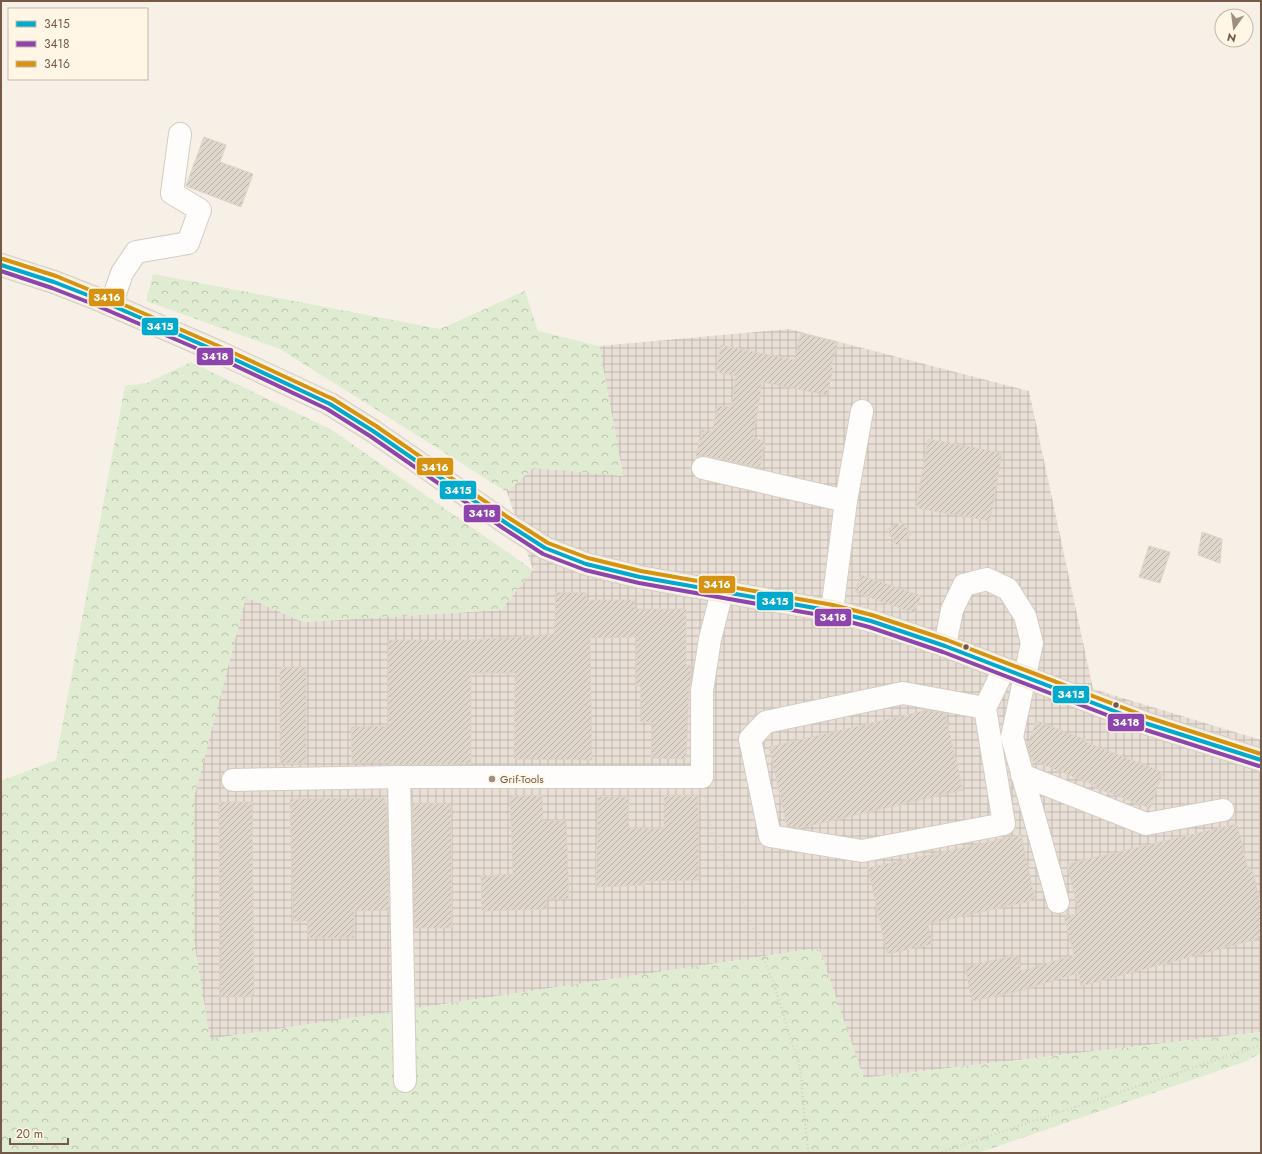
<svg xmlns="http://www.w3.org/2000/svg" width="1262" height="1154" font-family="Jost,sans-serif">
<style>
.industrial{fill:url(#industrial-grid)}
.forest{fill:url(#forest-crowns)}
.building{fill:url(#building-hatch);stroke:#ded3c8}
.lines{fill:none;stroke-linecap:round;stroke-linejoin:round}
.minor-casing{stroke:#d4cbc1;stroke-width:24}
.major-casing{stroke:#d5cbc4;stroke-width:24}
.path{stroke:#d7cfc8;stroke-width:2.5;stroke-dasharray:1 3;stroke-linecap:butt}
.minor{stroke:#fefdfb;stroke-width:22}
.major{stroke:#f1ede3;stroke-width:22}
.bus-1-casing{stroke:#fff6e6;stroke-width:7}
.bus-2-casing{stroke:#fff6e6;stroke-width:7}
.bus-3-casing{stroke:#fff6e6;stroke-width:7}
.bus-1{stroke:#00a9ce;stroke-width:4}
.bus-2{stroke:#8e44ad;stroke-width:4}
.bus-3{stroke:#d69312;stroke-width:4}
.bus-dot{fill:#725948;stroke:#fff6e6;stroke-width:1.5}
.poi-dot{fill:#a08e7f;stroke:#fff6e6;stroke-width:1.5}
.labels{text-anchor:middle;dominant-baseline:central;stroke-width:4;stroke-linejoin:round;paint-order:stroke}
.poi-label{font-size:11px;fill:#725948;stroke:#fff6e6;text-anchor:start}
.line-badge{stroke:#fff6e6;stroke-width:1.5}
.badge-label{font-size:11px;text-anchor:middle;font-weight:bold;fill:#fff}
</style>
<defs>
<pattern id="industrial-grid" width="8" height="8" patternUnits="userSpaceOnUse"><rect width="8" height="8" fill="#e8e0d7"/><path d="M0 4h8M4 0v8" fill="none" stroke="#c0b9b0"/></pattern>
<pattern id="forest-crowns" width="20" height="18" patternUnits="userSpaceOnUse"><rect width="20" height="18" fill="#e0ecd1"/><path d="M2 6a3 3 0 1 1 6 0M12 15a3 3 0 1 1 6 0" fill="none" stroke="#bac2ac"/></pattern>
<pattern id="building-hatch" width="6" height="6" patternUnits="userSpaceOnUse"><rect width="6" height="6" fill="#dfd6cc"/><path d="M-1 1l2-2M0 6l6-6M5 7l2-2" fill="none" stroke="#b9b1a8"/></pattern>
</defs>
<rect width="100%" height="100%" fill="#f6f0e6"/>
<!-- industrial -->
<polygon class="industrial" points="789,329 1029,391 1093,689 1261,740 1261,1032 863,1078 819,948 210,1039 194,942 194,797 246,597 303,622 501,610 533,570 507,492 533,468 623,475 599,346"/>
<!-- forest -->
<g class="forest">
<polygon points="153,274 440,329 525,291 538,331 599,346 623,476 533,468 507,492 280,349 146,301"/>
<polygon points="191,362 332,430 533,570 501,610 303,622 246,597 194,797 194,942 210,1039 819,948 864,1078 1261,1032 1261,1053 1244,1062 978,1153 1,1153 1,781 56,760 125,386 147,383"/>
</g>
<!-- building -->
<g class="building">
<polygon points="204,137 226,145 220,162 253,174 241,207 186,186"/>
<polygon points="801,333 838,342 831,367 833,368 827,395 762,382 753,438 765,441 760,468 706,456 696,456 702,430 713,431 717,406 731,407 736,376 716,372 721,345 794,360"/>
<polygon points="928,439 1002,453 990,521 916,508"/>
<polygon points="902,521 911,535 896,545 887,530"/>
<polygon points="1202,532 1222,539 1220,563 1198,555"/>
<polygon points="1149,546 1170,552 1160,583 1139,577"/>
<polygon points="861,575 921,596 914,613 855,592"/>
<polygon points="556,592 586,593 586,600 635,600 635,609 686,609 686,665 691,665 691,677 690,686 689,686 686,759 651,758 652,722 640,721 641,686 636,686 636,637 590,638 592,760 514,759 515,673 471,673 471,764 389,765 389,762 352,763 351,727 388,726 388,640 471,640 554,634"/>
<polygon points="280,667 306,667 306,764 280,763"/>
<polygon points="928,710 945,713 963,790 800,828 787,826 769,747"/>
<polygon points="1037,721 1086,740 1085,742 1163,772 1150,808 1094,787 1095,785 1031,760 1027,745"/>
<polygon points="542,795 543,821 566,820 569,899 546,899 547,909 482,911 481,876 513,874 510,796"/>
<polygon points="664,795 698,795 699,880 645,881 645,885 596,887 598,796 629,797 628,828 664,828"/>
<polygon points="385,798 385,803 387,803 389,910 354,911 354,938 308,938 308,921 293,921 290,799"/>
<polygon points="219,802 252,802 254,997 220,997"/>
<polygon points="412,803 451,803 452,928 414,928"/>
<polygon points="1237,824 1248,870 1252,869 1261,905 1261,938 1081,986 1078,973 1025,989 1026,990 972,1001 965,966 1018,955 1021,971 1074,955 1064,917 1079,913 1067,864"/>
<polygon points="1021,835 1035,900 928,924 932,944 887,954 868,868"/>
</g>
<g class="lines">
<!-- minor casing -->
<g class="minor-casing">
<g id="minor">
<polyline points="111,305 122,273 136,252 188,243 200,210 172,193 180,134"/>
<polyline points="703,468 846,501 832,611"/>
<polyline points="846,501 862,411"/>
<polyline points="945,646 952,610 964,585 987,579 1008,589 1025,616 1032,643 1012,737 1058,902"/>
<polyline points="985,708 903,693 766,722 750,739 770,836 862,851 1004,824 985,708 1004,669"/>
<polyline points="1022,775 1146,824 1223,810"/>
<polyline points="399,777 405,1081"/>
<polyline points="233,780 399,777 702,777 702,691 710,639 722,592"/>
</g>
</g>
<!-- major casing -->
<g class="major-casing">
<polyline id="major" points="1,265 54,282 95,298 221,353 330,404 373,431 506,523 545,548 586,564 640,577 832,611 871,621 945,646 1148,724 1261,760"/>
</g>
<!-- path -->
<g class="path">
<polyline points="706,797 712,833 747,912 775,988 800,1068 808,1153"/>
<polyline points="938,1153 1261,1045"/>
</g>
<!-- minor -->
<use href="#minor" class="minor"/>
<!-- major -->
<use href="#major" class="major"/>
<!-- bus-1 casing -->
<g class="bus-1-casing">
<polyline id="bus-1" points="1,265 54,282 95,298 221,353 330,404 373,431 506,523 545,548 586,564 640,577 832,611 871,621 945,646 1148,724 1261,760"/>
</g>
<!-- bus-2 casing -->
<g class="bus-2-casing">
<polyline id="bus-2" points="1,271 52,288 93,304 219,358 327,409 370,436 503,528 543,554 585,570 639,583 831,617 869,627 943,652 1146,730 1259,766"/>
</g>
<!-- bus-3 casing -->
<g class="bus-3-casing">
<polyline id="bus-3" points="3,259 56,276 97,293 223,348 333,399 376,426 509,518 548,543 588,558 641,571 833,605 872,615 947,640 1150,718 1261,754"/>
</g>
<!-- bus-1 -->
<use href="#bus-1" class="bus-1"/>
<!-- bus-2 -->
<use href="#bus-2" class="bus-2"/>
<!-- bus-3 -->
<use href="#bus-3" class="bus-3"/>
</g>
<!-- markers -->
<g class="bus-dot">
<circle cx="966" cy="647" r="3.5"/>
<circle cx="1116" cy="705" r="3.5"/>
</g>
<circle class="poi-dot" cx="492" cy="779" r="4"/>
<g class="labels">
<!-- poi labels -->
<g class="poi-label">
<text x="500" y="779">Grif-Tools</text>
</g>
</g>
<g class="line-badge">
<rect x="88" y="288" width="37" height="19" rx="4" fill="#d69312"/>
<rect x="141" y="317" width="38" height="19" rx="4" fill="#00a9ce"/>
<rect x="196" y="347" width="38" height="19" rx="4" fill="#8e44ad"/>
<rect x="416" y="457" width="38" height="19" rx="4" fill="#d69312"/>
<rect x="439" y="480" width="38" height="20" rx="4" fill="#00a9ce"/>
<rect x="463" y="504" width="38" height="19" rx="4" fill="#8e44ad"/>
<rect x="698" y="575" width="38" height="19" rx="4" fill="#d69312"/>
<rect x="756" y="591" width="38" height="20" rx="4" fill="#00a9ce"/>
<rect x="814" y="608" width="38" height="19" rx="4" fill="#8e44ad"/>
<rect x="1052" y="685" width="38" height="19" rx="4" fill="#00a9ce"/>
<rect x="1107" y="713" width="38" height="19" rx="4" fill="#8e44ad"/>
</g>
<g class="badge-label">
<text x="107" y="301">3416</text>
<text x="160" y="330">3415</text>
<text x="215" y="360">3418</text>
<text x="435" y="471">3416</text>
<text x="458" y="494">3415</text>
<text x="482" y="517">3418</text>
<text x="717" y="588">3416</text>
<text x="775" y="605">3415</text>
<text x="833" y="621">3418</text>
<text x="1071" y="698">3415</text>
<text x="1126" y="726">3418</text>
</g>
<!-- border -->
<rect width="1262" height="1154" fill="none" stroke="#725948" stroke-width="4"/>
<!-- legend -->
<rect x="8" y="8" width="140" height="72" fill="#fff6e6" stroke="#c7b7a7"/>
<rect x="16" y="21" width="20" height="6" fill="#00a9ce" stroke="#c7b7a7"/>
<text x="44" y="28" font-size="12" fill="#725948">3415</text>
<rect x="16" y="41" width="20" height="6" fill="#8e44ad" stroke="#c7b7a7"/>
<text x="44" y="48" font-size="12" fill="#725948">3418</text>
<rect x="16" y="61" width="20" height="6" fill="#d69312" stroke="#c7b7a7"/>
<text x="44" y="68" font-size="12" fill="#725948">3416</text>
<!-- north arrow -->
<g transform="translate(1234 28) rotate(194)"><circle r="19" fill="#fff6e6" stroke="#c7b7a7"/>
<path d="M0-3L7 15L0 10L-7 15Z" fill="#a08e7f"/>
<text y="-6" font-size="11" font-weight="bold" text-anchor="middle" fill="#725948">N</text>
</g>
<!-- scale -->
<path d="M10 1138v6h58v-6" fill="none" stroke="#725948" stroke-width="2"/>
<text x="16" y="1138" font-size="12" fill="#725948" stroke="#fff6e6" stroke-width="3" paint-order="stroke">20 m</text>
</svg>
